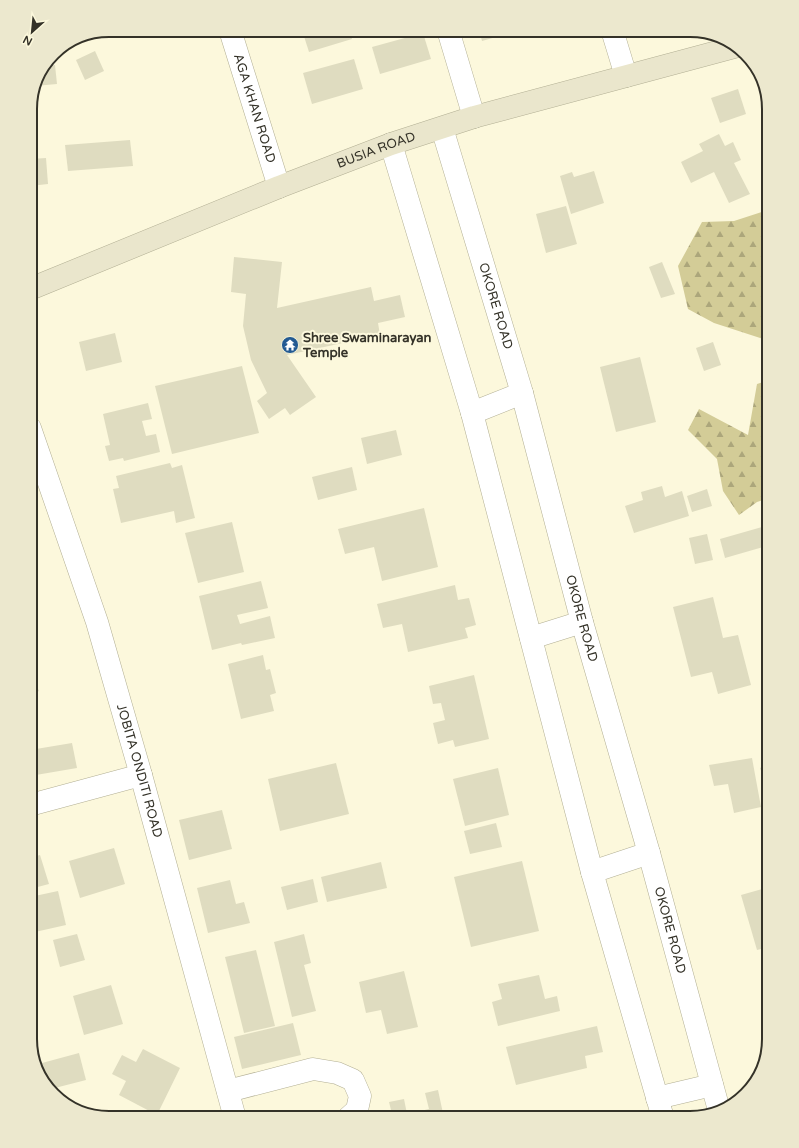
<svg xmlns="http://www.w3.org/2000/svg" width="799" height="1148" font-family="'Varela Round',sans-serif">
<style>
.forest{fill:url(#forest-firs)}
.building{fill:#dfdcc0}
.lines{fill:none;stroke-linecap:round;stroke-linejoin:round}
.minor-casing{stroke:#b2af94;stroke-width:23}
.tertiary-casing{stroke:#b2af94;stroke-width:23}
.secondary-casing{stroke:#b2af94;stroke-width:23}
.minor{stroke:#fff;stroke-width:22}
.tertiary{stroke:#fff;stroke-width:22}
.secondary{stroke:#eae6cc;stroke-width:22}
.labels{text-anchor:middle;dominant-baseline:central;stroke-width:4;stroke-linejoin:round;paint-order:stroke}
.street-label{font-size:13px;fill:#343228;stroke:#fcf8dc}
.poi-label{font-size:13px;font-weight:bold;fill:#343228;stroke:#fcf8dc;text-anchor:start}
.rim{fill:none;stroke:#343228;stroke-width:2}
</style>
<defs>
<pattern id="forest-firs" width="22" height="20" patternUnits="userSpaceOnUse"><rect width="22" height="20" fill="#d3cc97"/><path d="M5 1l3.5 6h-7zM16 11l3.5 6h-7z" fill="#aca67b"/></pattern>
</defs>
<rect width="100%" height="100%" fill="#fcf8dc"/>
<!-- forest -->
<g class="forest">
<polygon points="765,211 769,222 769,341 714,323 688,309 678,266 702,222 734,221"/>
<polygon points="769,380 769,498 757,502 739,515 723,491 717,459 688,430 699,409 748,435 757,384"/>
</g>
<!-- building -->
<g class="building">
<polygon points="147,30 158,30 149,35"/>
<polygon points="302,30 349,30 352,39 309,52"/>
<polygon points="479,30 517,30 517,31 482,41"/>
<polygon points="423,33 431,59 380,74 372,47"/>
<polygon points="95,51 104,71 85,80 76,60"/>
<polygon points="354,59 363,89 312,104 303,73"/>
<polygon points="55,65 57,84 35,86 38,75 45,66"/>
<polygon points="738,89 746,114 720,123 711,98"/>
<polygon points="719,134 725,146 733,142 741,160 734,163 750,194 729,203 714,172 691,183 681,162 703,151 699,144"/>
<polygon points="130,140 133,166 68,171 65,145"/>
<polygon points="46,158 48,184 30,186 30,159"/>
<polygon points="594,171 604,203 571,214 560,176 572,172 574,177"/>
<polygon points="566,206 577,244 546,253 536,214"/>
<polygon points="234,257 282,262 277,308 371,287 374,301 400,295 405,317 378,323 380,335 287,355 316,397 290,415 285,408 269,419 257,401 267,393 251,360 243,326 246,294 231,292"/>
<polygon points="662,262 675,294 661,298 649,267"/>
<polygon points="115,333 122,362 86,371 79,342"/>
<polygon points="713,342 721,365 704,371 696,348"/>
<polygon points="640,357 656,422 616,432 600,367"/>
<polygon points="242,366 259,433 172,454 155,386"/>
<polygon points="148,403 152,419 142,421 146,436 156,434 160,452 124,461 123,458 109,461 105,446 110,445 103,414"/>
<polygon points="396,430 402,455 367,464 361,438"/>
<polygon points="170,463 172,468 182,465 195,518 176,523 174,511 121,523 113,489 119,488 116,476"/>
<polygon points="352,467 357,490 318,500 312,477"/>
<polygon points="662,486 665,497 682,491 689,516 634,533 625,506 643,500 641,492"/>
<polygon points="707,489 712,506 692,512 687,496"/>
<polygon points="424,508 438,567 382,581 374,547 345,554 338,529"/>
<polygon points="232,522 244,572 198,583 185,533"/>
<polygon points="762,527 767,546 725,558 720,539"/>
<polygon points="707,534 713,560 695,564 689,538"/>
<polygon points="261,581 268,608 237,615 240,624 270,616 275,638 242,645 241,643 212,650 199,596"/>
<polygon points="455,585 458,600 469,598 476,625 465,628 468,638 408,652 402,624 383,628 377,604"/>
<polygon points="713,597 723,638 738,635 751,685 718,694 712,672 691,677 673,607"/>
<polygon points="263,655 266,670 270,669 276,693 270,695 274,711 241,719 228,664"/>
<polygon points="474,675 489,739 455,747 453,740 438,744 433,723 445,720 441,703 433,704 429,686"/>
<polygon points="30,686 39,690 30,707"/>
<polygon points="72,743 77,768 30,776 30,750"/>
<polygon points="752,758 761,807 734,813 728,784 714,786 709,765"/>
<polygon points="336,763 349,814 280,831 268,779"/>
<polygon points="769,764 769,792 760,768"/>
<polygon points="498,768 509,815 465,826 453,779"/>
<polygon points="769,808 769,833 762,810"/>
<polygon points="222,810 232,849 189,860 179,820"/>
<polygon points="496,823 502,847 470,854 464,831"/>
<polygon points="114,848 125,884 80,898 69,861"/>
<polygon points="40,855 49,884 30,889 30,858"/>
<polygon points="522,861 539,931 471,947 454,877"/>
<polygon points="381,862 387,888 327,902 321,877"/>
<polygon points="313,879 318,902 287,910 281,887"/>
<polygon points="230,880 236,904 244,902 250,923 208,933 197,888"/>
<polygon points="769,887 769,947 757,950 741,895"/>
<polygon points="58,891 66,925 35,932 30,910 30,897"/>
<polygon points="77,934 85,960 60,967 53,940"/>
<polygon points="304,934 311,963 304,965 316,1011 292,1017 274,942"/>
<polygon points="256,950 275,1026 244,1033 225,957"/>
<polygon points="404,971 418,1027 387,1034 381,1010 366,1013 359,982"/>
<polygon points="539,975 545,999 557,996 560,1011 498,1026 492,1002 502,999 498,984"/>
<polygon points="111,985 123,1024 84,1035 73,996"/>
<polygon points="293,1023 301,1055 242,1069 234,1037"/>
<polygon points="597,1026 603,1052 585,1056 587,1068 516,1085 506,1047"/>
<polygon points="143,1049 180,1068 157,1115 119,1095 126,1081 112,1074 122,1055 136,1062"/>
<polygon points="79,1053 86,1080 51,1089 48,1086 42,1063"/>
<polygon points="438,1090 444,1118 393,1118 389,1102 404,1099 407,1114 429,1109 425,1093"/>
</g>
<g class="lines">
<!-- minor casing -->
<g class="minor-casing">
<g id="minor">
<polyline points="448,30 474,117"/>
<polyline points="612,30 626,76"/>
<polyline points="472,413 522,393"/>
<polyline points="531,638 582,622"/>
<polyline points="592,872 649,853"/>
<polyline points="228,1091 313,1069 337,1073 353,1080 360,1096 357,1110 348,1118"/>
<polyline points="657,1098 712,1085"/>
</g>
</g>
<!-- tertiary casing -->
<g class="tertiary-casing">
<g id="tertiary">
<path id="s1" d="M230,30L279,187"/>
<path id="s2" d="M442,128L522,393L582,622L649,853L719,1110"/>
<polyline points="391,144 472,413 592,872 663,1118"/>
<path id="s3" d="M30,428L97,622L141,775L235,1118"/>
<polyline points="30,805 141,775"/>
</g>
</g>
<!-- secondary casing -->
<g class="secondary-casing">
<g id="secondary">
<path id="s4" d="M30,289L279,187L391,144L474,117L735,47"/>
</g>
</g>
<!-- minor -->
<use href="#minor" class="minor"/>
<!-- tertiary -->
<use href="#tertiary" class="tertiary"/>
<!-- secondary -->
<use href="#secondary" class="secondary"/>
</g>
<!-- icons -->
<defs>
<g id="temple-disc" transform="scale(0.9)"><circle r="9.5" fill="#235a92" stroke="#fcf8dc"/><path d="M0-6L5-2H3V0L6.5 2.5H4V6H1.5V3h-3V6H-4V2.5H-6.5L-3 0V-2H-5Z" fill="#fff"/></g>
</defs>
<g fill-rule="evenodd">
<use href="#temple-disc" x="290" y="345"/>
</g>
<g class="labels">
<!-- street labels -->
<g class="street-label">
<text stroke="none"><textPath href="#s1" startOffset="82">AGA KHAN ROAD</textPath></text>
<text stroke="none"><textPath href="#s4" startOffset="373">BUSIA ROAD</textPath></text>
<text stroke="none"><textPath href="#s2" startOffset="186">OKORE ROAD</textPath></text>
<text stroke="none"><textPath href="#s2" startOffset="510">OKORE ROAD</textPath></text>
<text stroke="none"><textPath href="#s3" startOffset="360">JOBITA ONDITI ROAD</textPath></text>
<text stroke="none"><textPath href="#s2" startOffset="834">OKORE ROAD</textPath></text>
</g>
<!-- poi labels -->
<g class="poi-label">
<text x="303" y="338">Shree Swaminarayan<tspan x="303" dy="15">Temple</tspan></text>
</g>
</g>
<!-- crop -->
<path d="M0 0H799V1148H0ZM109 37H690A72 72 0 0 1 762 109V1039A72 72 0 0 1 690 1111H109A72 72 0 0 1 37 1039V109A72 72 0 0 1 109 37Z" fill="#ece8ce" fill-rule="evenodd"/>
<path class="rim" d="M109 37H690A72 72 0 0 1 762 109V1039A72 72 0 0 1 690 1111H109A72 72 0 0 1 37 1039V109A72 72 0 0 1 109 37Z"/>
<!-- north arrow -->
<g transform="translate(32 32) rotate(207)" stroke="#fcf8dc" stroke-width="3" paint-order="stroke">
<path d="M0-3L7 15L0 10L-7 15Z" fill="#343228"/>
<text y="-6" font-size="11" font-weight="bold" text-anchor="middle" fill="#343228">N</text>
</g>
</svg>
